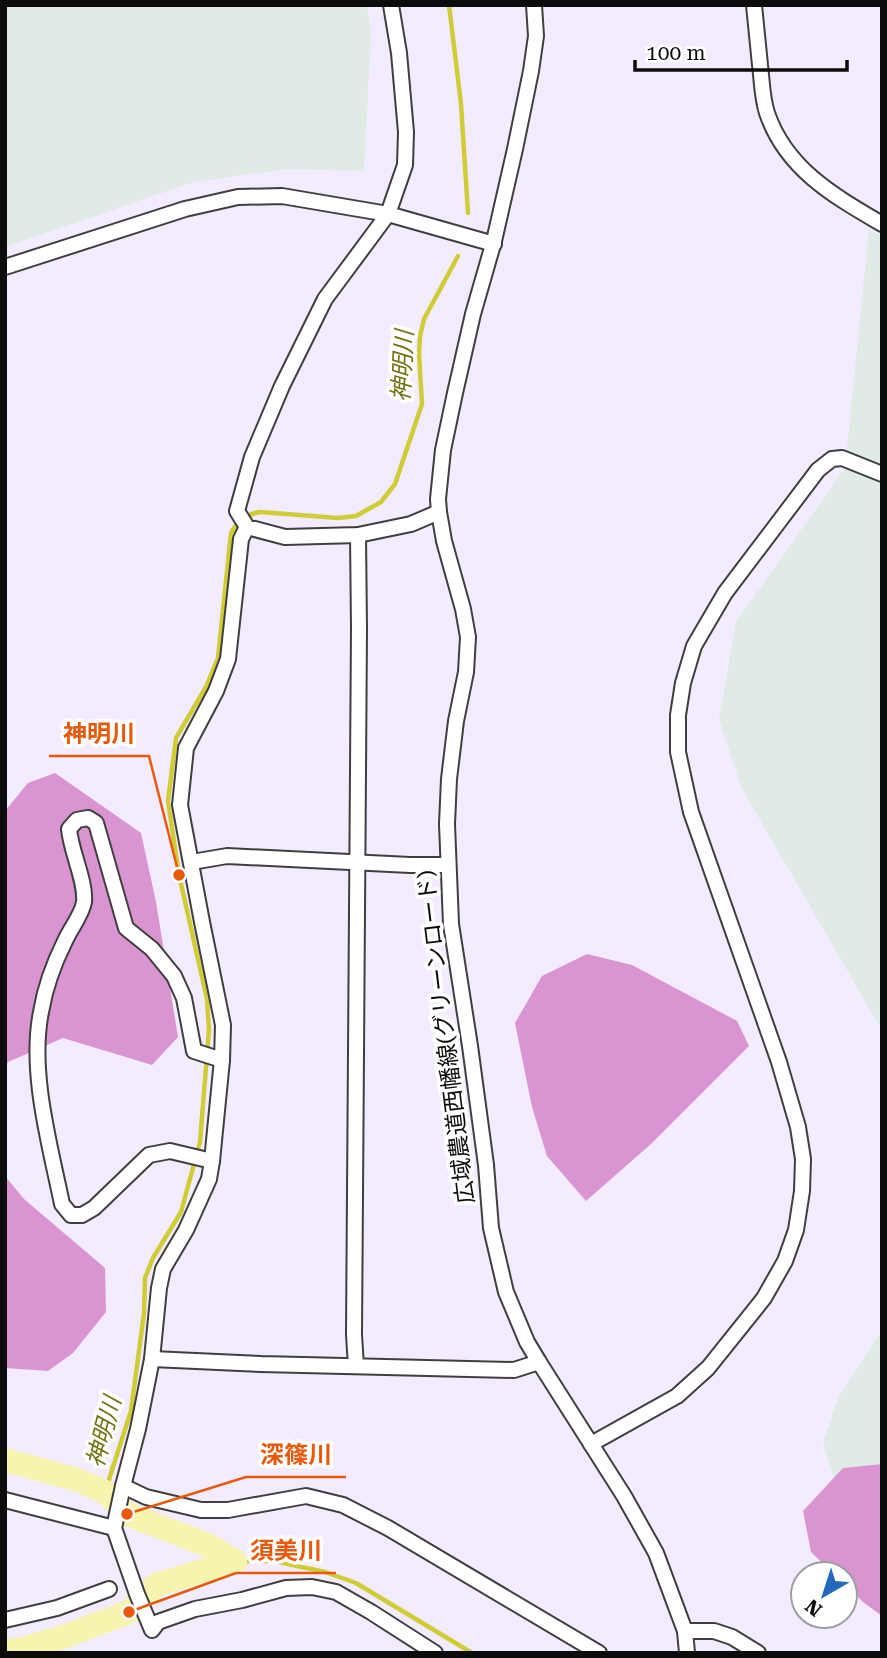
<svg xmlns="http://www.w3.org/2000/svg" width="887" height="1658" font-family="'Roboto Serif','Noto Sans JP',serif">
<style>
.industrial{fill:#e0ebe5}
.forest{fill:#da94d1}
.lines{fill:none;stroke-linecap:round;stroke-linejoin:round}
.stream{stroke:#cfcc35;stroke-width:4.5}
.river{stroke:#f7f4af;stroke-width:24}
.minor-casing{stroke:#3f3f3f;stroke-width:18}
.minor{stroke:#fff;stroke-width:14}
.labels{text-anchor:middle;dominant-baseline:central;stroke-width:7;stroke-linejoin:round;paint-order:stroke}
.street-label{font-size:23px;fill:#0c0c0c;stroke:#fff}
.water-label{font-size:24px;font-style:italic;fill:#727413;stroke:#fff}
.leader{fill:none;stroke:#e8590c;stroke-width:2.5}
.callout-dot{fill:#e8590c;stroke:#fff;stroke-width:2.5}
.callout-label{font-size:24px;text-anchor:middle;font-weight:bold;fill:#e8590c;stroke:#fff;stroke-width:7;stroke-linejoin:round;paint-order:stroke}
</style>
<rect width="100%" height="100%" fill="#f3ebff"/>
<!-- industrial -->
<g class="industrial">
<polygon points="5,5 367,5 371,32 364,171 287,169 194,182 5,247"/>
<polygon points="869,230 882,236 882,1030 742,789 719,719 736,622 845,468"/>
<polygon points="882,1330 882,1547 842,1506 823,1443 838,1398"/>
</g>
<!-- forest -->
<g class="forest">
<polygon points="55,773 141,833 156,902 178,1037 152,1065 63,1038 8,1062 5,1068 5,811 28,783"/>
<polygon points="587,954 632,965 737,1021 749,1046 651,1144 586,1201 547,1156 532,1107 515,1023 542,976"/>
<polygon points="5,1176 24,1199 105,1268 106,1312 73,1353 48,1371 5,1368"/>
<polygon points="882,1464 882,1616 863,1602 845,1584 845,1574 834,1574 811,1552 803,1511 843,1468"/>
</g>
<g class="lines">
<!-- stream -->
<g class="stream">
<polyline points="449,5 461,104 468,213"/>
<path d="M105,1492L131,1411L144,1313L145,1278L153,1258L181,1212L200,1142L209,1030L207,999L179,875L168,801L176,738L206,687L218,658L231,533C237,521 248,514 260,512L338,518L356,516L381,502L395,484L422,404L419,354L420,336L424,319L458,256"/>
<polyline points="235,1561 274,1561 325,1572 356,1583 472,1653"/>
</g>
<!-- river -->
<g class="river">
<polyline points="5,1460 75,1479 105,1492 127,1514 210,1546 235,1561"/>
<polyline points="5,1652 25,1648 63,1637 129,1612 156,1585 235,1561"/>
</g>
<!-- minor casing -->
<g class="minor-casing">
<g id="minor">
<polyline points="391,5 399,53 406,132 405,165 388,214 325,299 282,386 252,457 237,511 247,527 285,537 358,535 411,524 439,512"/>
<polyline points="534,5 536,36 531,71 515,149 494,241 473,314 455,393 443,450 438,499 439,512 444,541 463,609 468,637 466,672 456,721 449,779 447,824 451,924 470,1046 486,1165 491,1228 506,1292 527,1342 539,1362 624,1496 656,1553 685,1631 687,1653"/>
<path d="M754,5C756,25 758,45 760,65C762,81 762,98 767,113C786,169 834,196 882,224"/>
<polyline points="5,267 185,209 238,197 282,196 388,214 494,244"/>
<polyline points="247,527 241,539 228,659 216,691 186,748 180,805 202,922 223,1025 222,1060 212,1161 209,1179 186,1230 163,1269 159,1288 152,1359 138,1429 123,1486 114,1528 137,1594 152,1630 158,1622 195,1609 242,1600 286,1588 312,1587 336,1592 371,1612 435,1653"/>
<polyline points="192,862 227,856 410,865 448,865"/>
<path d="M212,1161L170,1151L149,1155L94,1208L82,1215H71L62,1204C50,1145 29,1072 41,1012C45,988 54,963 65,941C70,929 82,915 84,902C86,881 71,852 69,829L77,820L88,818L96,823L126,928L152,949L174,976L184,998L194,1051L222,1060"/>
<polyline points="152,1359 261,1364 514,1370 539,1362"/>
<polyline points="356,1366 354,1335 359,629 358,535"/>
<polyline points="591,1444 677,1396 708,1368 764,1298 785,1261 796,1230 802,1191 803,1159 798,1127 779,1062 691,812 678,752 678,715 683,683 694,646 725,593 818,470 832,459 842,458 882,474"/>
<polyline points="123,1486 146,1497 201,1510 228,1510 306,1496 343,1505 388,1528 599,1653"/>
<polyline points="5,1500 114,1528"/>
<polyline points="5,1620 57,1608 109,1589"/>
<polyline points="685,1631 714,1631 732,1637 758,1653"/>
</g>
</g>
<!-- minor -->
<use href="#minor" class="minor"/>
</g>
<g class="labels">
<!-- street labels -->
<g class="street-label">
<text transform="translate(446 1037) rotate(-97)">広域農道西幡線(グリーンロード)</text>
</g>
<!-- water labels -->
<g class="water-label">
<text transform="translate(403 366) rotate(-87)">神明川</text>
<text transform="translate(104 1432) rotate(-75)">神明川</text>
</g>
</g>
<!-- callouts -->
<path class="leader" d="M179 875L149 756H49M127 1514L246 1477H346M129 1612L236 1573H336"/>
<g class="callout-dot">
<circle cx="179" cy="875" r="7"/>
<circle cx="127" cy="1514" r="7"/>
<circle cx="129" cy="1612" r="7"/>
</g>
<g class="callout-label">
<text x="99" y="742">神明川</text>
<text x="296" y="1463">深篠川</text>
<text x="286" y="1559">須美川</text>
</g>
<!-- border -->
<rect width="887" height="1658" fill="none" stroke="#0c0c0c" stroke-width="14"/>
<!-- north arrow -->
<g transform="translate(824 1595) rotate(219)"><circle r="33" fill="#ffffff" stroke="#9e9e9e" stroke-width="2"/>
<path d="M0-5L12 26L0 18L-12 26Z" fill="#236abd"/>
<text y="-10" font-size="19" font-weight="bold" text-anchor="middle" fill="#0c0c0c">N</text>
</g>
<!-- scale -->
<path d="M635 60v10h212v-10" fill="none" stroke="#0c0c0c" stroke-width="3.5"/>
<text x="646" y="60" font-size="21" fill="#0c0c0c" stroke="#ffffff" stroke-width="5" paint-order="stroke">100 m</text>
</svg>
